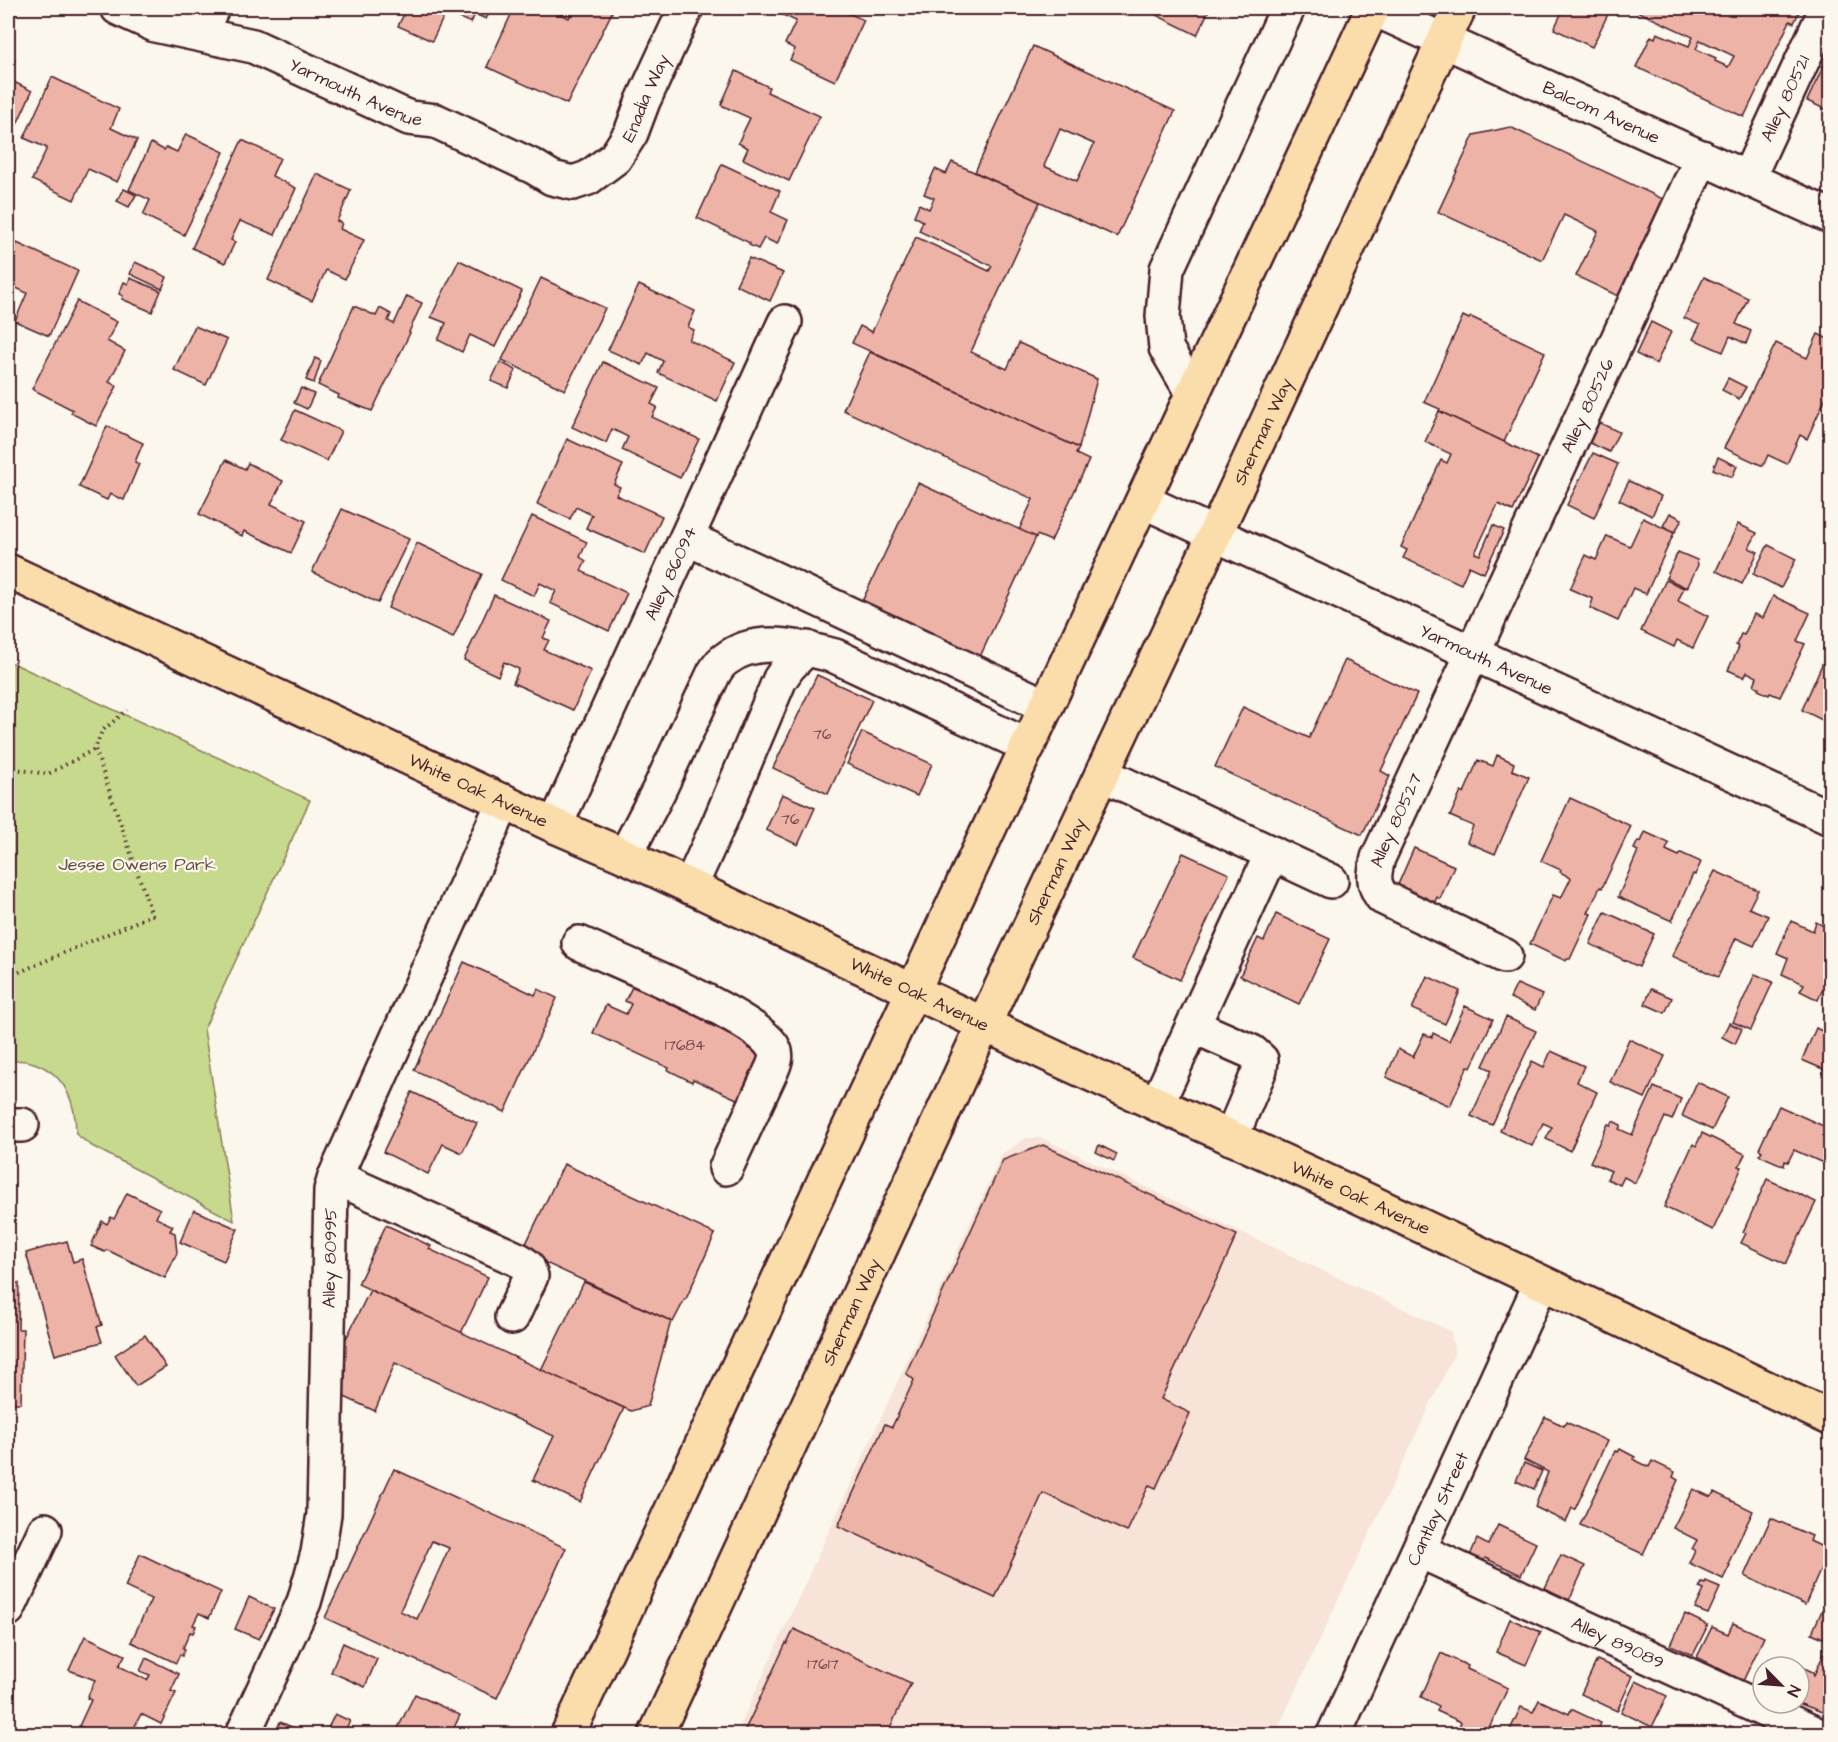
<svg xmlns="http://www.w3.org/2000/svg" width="1838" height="1742" font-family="'Architects Daughter',sans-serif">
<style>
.built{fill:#f7e3d7}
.green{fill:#c7d98d;stroke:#887c5c;stroke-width:1.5}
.building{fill:#edb3a6;stroke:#4a1f2b;stroke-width:1.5;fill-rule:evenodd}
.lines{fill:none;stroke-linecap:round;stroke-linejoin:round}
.minor-casing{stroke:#4a1f2b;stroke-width:38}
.major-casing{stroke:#4a1f2b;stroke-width:38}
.path{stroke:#4a1f2b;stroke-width:4;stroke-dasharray:1.5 4.5;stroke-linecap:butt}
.minor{stroke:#fbf7ec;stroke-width:33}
.major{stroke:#fbddab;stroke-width:33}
.labels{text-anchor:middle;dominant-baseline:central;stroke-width:4.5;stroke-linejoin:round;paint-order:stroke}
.number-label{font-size:15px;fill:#73444a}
.street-label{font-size:18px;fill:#4a1f2b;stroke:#fbf7ec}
.park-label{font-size:18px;fill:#694e44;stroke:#fbf7ec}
</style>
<rect width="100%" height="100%" fill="#fbf7ec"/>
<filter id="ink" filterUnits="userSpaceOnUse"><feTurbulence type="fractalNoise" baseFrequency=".0167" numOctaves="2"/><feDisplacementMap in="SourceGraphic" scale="12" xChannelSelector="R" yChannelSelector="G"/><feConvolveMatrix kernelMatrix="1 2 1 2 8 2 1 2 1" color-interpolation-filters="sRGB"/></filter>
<g filter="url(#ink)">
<!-- built -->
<polygon class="built" points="1026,1138 1042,1138 1450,1331 1455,1352 1275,1734 736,1734 1002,1154"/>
<!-- green -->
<path class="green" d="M8,661L310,800L204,1029L234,1221L92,1146L76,1134C76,1104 66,1074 34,1063C25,1060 17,1059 8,1063Z"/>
<!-- building -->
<g class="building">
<polygon points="360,8 377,8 374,14"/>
<polygon points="407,8 492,8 486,19 475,14 471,23 446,12 432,41 398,26"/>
<polygon points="514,8 531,9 532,8 547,8 569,18 574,8 614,8 567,104 487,67"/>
<polygon points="768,8 837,8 864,20 835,81 790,60 795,49 785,44 796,21"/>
<polygon points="1160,8 1210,8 1197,35 1156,15"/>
<polygon points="1564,8 1611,8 1592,47 1554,29"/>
<path d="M1630,8H1801L1794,23L1790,21L1744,117L1636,67L1651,36L1655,38L1657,33L1689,46L1693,37ZM1700,40L1734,56L1728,67L1715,61L1716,58L1696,49Z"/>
<path d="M1033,46L1175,111L1117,237L975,172ZM1060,129L1094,144L1077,181L1044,166Z"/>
<polygon points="1830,52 1830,116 1826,113 1827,110 1807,101"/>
<polygon points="8,56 15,60 8,75"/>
<polygon points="736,71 769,87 767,92 820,116 789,181 743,159 748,148 738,143 750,118 721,105"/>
<polygon points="52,77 119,109 111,128 137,140 117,182 88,169 74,200 32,180 47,148 24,138"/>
<polygon points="8,79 32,91 13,133 8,131"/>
<polygon points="1510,127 1663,199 1618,296 1576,276 1598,231 1564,215 1542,260 1438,212 1474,135"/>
<polygon points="186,134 224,152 184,235 143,215 150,200 129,190 151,143 164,150 166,147 177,152"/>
<polygon points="242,140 280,158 272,176 296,188 275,235 240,221 231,240 235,242 225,263 192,248"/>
<polygon points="952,162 1040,202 971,352 1007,369 1019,343 1097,379 1079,448 852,343 860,326 872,332 916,237 989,271 992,266 919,231 923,221 914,216 919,204 929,209 934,198 924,194 935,169 946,174"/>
<polygon points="722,164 780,191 771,212 788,220 777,244 764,238 758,249 749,245 750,243 697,218"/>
<polygon points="317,174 351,190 337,221 342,223 340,229 364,240 345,279 326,270 312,301 268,280"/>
<polygon points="124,189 136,195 129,207 117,201"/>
<polygon points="17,243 78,271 49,336 15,321 27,293 8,284 8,264"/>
<polygon points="749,258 783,273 770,301 736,285"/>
<polygon points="459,260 522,291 495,347 470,335 462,352 438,340 446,323 431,317"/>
<polygon points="135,262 167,277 162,289 130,274"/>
<polygon points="1704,277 1748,298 1736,324 1751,331 1746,344 1730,336 1723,352 1693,339 1700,325 1684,318"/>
<polygon points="130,278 161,291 152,312 122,299 123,296 119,294 124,282 128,284"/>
<polygon points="541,278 605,308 565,390 502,360"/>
<polygon points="639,285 695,311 688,327 694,330 689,340 735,362 717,401 658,373 663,361 648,353 642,365 608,350"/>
<polygon points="407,296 422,303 409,332 410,333 372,411 338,398 339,395 318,385 354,306 376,316 380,308 391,314 388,321 394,324"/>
<polygon points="77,301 117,322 107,341 125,351 109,382 117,386 96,426 71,413 73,410 32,389"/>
<polygon points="1463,316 1469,319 1471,317 1545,352 1504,442 1439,411 1440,409 1424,402"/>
<polygon points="1651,322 1671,332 1656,364 1636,354"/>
<polygon points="195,326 227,340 206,385 174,370"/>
<polygon points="1818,334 1830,340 1830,388 1807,439 1800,435 1787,464 1768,455 1763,466 1724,448 1776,343 1807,358"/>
<polygon points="870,352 1079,448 1076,454 1089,460 1051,541 1037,535 1036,537 1019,530 1033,499 843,410"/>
<polygon points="315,358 321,361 314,383 306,380"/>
<polygon points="500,362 516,370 508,388 491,381"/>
<polygon points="603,362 659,388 651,404 657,407 652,417 699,439 680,478 622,450 628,437 612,429 606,443 572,427"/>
<polygon points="1728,378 1746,387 1739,399 1722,390"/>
<polygon points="301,388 314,394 307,409 294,403"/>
<polygon points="295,410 341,431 327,461 281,440"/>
<polygon points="1439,411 1538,458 1513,511 1498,504 1475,553 1480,555 1493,525 1504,530 1484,573 1469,566 1461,584 1403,558 1407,550 1401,547 1441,460 1447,463 1451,454 1425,442"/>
<polygon points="1596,421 1619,432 1609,452 1586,441"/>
<polygon points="107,426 143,443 135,462 139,464 124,500 110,494 107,500 79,487"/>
<polygon points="567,439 623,465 614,484 620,487 616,495 662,516 645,554 586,528 592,515 576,507 570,519 537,504"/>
<polygon points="1593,453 1618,464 1594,518 1567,505"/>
<polygon points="1718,457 1737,466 1732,477 1713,469"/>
<polygon points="226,460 245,469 248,463 283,481 271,504 306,521 291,553 244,531 242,536 199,514"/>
<polygon points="1629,481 1661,496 1652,516 1619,500"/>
<polygon points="918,483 1036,537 977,663 859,608"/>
<polygon points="342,509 409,539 378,603 312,572"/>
<polygon points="1670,513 1682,519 1675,532 1663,526"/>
<polygon points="532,516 587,542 580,557 586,561 581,571 627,593 609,631 550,603 556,591 540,583 534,596 501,580"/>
<polygon points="1643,518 1674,533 1646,594 1633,588 1618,621 1590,608 1593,599 1570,589 1586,555 1596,560 1607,536 1630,546"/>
<polygon points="1738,524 1757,533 1749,548 1758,552 1742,584 1716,571"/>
<polygon points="417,543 482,574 453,638 388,608"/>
<polygon points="1768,545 1796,559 1781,588 1753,574"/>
<polygon points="1678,552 1697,560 1698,565 1687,588 1666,578"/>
<polygon points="1666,580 1684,588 1678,601 1708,616 1693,648 1677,640 1674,647 1641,631"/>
<polygon points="494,595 551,621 543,638 549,640 544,650 591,671 573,710 513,683 519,669 504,662 498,676 464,660"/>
<polygon points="1773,596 1810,613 1797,641 1805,644 1780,697 1770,693 1769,695 1758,690 1759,688 1754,685 1757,677 1747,672 1744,677 1728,670 1739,647 1736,645 1741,634 1744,635 1754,614 1763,618"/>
<polygon points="1830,646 1830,724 1802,710"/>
<polygon points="1345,660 1417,694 1381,771 1390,776 1362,835 1215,767 1243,707 1309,738"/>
<polygon points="817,675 872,700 828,794 773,768"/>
<polygon points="862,732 932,764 917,796 847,764"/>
<polygon points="1497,755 1514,763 1512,770 1529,777 1495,854 1467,842 1473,826 1450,816 1461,792 1464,793 1478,760 1493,766"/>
<polygon points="782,794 815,808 798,845 766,830"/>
<polygon points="1570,798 1631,826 1602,888 1600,887 1588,913 1591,914 1570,959 1567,959 1566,961 1530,944 1553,895 1561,898 1571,878 1560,872 1561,870 1541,861"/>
<polygon points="1645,832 1669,843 1666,850 1679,856 1681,853 1701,862 1695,875 1693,874 1672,921 1618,897 1638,851 1634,849 1638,841 1641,842"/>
<polygon points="1414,848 1454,866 1440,899 1437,897 1434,904 1397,887"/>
<polygon points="1183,853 1229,874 1180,980 1133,958"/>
<polygon points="1715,871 1758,890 1749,908 1768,916 1754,946 1736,938 1718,977 1672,956"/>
<polygon points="1605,912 1654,934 1639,967 1590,944"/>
<polygon points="1276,914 1330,939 1299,1004 1240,976 1258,938 1264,941"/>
<polygon points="1791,921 1813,931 1816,922 1830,929 1828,937 1830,938 1830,972 1818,1000 1800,991 1804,984 1782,974 1788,958 1777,953"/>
<polygon points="464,962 535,995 538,989 557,998 505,1112 414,1070"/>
<polygon points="1755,974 1773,982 1751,1030 1733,1022"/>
<polygon points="1427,976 1460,991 1445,1024 1412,1009"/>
<polygon points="1517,984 1542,995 1535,1010 1510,998"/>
<polygon points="633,985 685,1011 689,1002 711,1013 706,1023 750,1043 748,1048 768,1057 745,1106 738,1103 739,1100 693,1079 692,1082 668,1070 669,1068 593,1033 606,1005 626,1014 631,1004 625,1001"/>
<polygon points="1651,989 1672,998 1665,1013 1645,1004"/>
<polygon points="1465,1006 1493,1019 1471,1068 1468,1066 1450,1106 1386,1077 1398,1049 1413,1057 1424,1034 1432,1037 1433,1033 1449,1041"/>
<polygon points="1506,1017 1536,1031 1492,1125 1471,1116 1492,1070 1483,1066"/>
<polygon points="1729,1023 1742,1029 1735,1044 1722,1037"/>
<polygon points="1816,1028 1830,1035 1830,1072 1802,1060"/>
<polygon points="1629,1039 1665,1056 1645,1098 1610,1082"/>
<polygon points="1551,1051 1584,1066 1577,1082 1597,1092 1570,1151 1546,1139 1552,1127 1543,1123 1532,1146 1500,1131 1532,1061 1544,1067"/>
<polygon points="1697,1082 1728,1097 1712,1130 1682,1116"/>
<polygon points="1654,1087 1681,1099 1672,1120 1665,1117 1635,1183 1624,1177 1620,1185 1607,1179 1611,1171 1590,1162 1608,1124 1611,1125 1613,1121 1621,1125 1619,1129 1632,1135"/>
<polygon points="412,1092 477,1123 462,1153 443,1144 428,1174 383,1152"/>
<polygon points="1779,1106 1830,1129 1830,1147 1823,1163 1794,1150 1788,1162 1785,1161 1784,1166 1759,1155 1762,1151 1759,1149"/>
<polygon points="1702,1133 1745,1154 1739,1166 1742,1167 1713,1230 1664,1207 1693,1144 1696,1146"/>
<polygon points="1043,1145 1237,1235 1161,1399 1190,1413 1156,1488 1149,1485 1127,1532 1043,1493 995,1598 838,1526 885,1424 892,1427 914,1380 906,1373 1003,1160"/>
<polygon points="1099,1145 1117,1154 1114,1161 1096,1152"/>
<polygon points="564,1164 715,1234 686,1299 685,1299 673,1322 522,1252"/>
<polygon points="1767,1179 1816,1202 1786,1264 1741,1243 1746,1233 1743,1232"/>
<polygon points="127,1193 160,1209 156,1218 173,1226 170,1231 175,1233 177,1253 165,1278 107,1250 105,1252 91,1246 102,1221 107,1224 111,1217 114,1219"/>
<polygon points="194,1210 238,1229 224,1261 180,1242"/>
<polygon points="386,1225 431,1246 429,1249 488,1277 461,1333 358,1284"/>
<polygon points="67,1241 73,1262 82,1259 102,1325 97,1327 102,1342 55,1355 26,1253"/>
<polygon points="584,1282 671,1321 648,1406 631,1411 541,1370"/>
<polygon points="8,1283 19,1283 18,1329 23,1329 21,1403 8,1403"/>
<polygon points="370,1290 624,1408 580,1502 533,1480 554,1436 395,1363 375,1411 340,1395 341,1349"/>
<polygon points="145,1335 166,1367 136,1386 115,1355"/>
<polygon points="1545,1417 1564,1426 1566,1422 1607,1441 1575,1509 1572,1508 1566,1522 1535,1507 1548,1472 1524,1460"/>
<polygon points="1620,1449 1635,1457 1633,1459 1649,1467 1652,1461 1675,1472 1673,1477 1678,1480 1643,1554 1580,1525 1615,1451 1618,1452"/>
<polygon points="1524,1463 1542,1471 1534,1489 1516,1481"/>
<path d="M394,1469L566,1548L497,1698L325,1618ZM432,1541L449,1548L417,1619L400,1611Z"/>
<polygon points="1693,1489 1711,1497 1714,1492 1753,1511 1728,1564 1730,1565 1723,1579 1689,1563 1695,1550 1692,1549 1697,1540 1673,1528"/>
<polygon points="1771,1518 1812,1536 1810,1541 1829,1550 1805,1605 1745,1576"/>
<polygon points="1498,1525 1536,1543 1521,1575 1485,1558 1482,1564 1469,1558 1477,1539 1488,1545"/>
<polygon points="140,1554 221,1592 209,1618 199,1613 193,1625 196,1626 193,1633 190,1632 183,1648 185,1649 182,1656 180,1654 176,1663 131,1642 151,1599 125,1587"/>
<polygon points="1561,1555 1585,1566 1569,1600 1545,1588"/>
<polygon points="1706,1582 1720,1588 1708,1614 1695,1609 1704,1590 1699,1588 1702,1583 1705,1584"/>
<polygon points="1830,1592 1830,1641 1812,1633"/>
<polygon points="249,1597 274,1609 259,1639 235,1629"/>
<polygon points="1685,1614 1708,1625 1693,1655 1671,1645"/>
<polygon points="1510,1619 1541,1632 1526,1665 1496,1652"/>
<polygon points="1733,1623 1764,1637 1743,1681 1697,1657 1712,1627 1728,1634"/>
<polygon points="794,1629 911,1683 887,1734 743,1734 786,1643 787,1644"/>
<polygon points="85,1636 125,1655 119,1666 147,1680 150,1675 140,1671 146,1658 179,1674 171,1691 176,1693 161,1724 141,1714 131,1734 97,1734 79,1726 91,1700 87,1698 95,1680 69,1670"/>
<polygon points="343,1643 377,1659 365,1687 331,1672"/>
<polygon points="1828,1645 1830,1646 1830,1694 1822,1712 1798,1703 1799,1667 1786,1667 1789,1661 1813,1672 1814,1675"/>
<polygon points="1441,1653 1468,1666 1467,1669 1508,1688 1486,1734 1455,1734 1461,1722 1437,1711 1439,1706 1421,1697"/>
<polygon points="1597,1660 1633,1676 1617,1711 1581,1694"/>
<polygon points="1636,1681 1667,1696 1652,1727 1621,1712"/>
<polygon points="415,1694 460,1715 451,1734 395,1734"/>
<polygon points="1539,1700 1569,1714 1571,1709 1601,1723 1596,1734 1508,1734 1521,1707 1533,1712"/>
<polygon points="335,1714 350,1721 344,1732 347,1734 325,1734"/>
<polygon points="280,1722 308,1734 275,1734"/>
<polygon points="1730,1726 1748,1734 1726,1734"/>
</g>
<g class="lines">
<!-- minor casing -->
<g class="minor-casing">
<g id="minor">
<path id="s1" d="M118,8L155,25L253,46L409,118L436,121L534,167L552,178L573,183L588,178L615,158L631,133L643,101L686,8"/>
<path id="s2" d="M1372,8L1830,216"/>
<polyline points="199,34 212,8"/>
<path id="s3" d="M1748,178L1823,16"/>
<polyline points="1193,394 1166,348 1163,316 1167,269 1288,8"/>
<path id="s4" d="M1143,501L1830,818"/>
<polyline points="687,538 1046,706"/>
<polyline points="1102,774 1331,881"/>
<path id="s5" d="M555,826L785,322"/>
<path d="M625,856L659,790L714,673C717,668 721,662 726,659C756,635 802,647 835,656L1028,746"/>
<polyline points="690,887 720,821 780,679 789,666 807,648"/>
<path d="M579,943C619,962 754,1015 773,1047C778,1055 775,1062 772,1069L726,1168"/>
<path id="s6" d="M1505,956L1382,897C1372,883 1374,874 1378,858L1702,157"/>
<polyline points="1193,1026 1252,1052 1261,1060 1260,1069 1231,1138"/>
<polyline points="1157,1104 1272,853"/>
<polyline points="8,1125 22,1125"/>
<polyline points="335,1177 519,1260 527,1266 531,1276 512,1317"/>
<path id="s7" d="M1420,1551L1816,1734"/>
<polyline points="8,1609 45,1530"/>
<path id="s8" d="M243,1734L304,1602L318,1553L324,1514L331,1190L335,1177L504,801"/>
<path id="s9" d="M1334,1734L1541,1283"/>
</g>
</g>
<!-- major casing -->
<g class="major-casing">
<g id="major">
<path id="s10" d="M8,571L555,826L625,856L1058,1059L1311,1174L1830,1418"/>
<polyline points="568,1734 812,1207 1373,8"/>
<path id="s11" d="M656,1734L984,1024L1215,534L1459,8"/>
</g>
</g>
<!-- path -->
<g class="path">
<polyline points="8,768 48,774 95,749"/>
<polyline points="8,977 152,915 95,749 102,731 127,710"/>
</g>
<!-- minor -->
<use href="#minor" class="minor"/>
<!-- major -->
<use href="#major" class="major"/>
</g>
</g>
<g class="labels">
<!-- number labels -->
<g class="number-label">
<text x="822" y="734">76</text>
<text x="790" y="819">76</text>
<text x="685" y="1045">17684</text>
<text x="823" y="1664">17617</text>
</g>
<!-- street labels -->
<g class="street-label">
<text stroke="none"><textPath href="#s1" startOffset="254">Yarmouth Avenue</textPath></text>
<text stroke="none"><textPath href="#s3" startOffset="88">Alley 80521</textPath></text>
<text stroke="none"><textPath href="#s1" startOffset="608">Enadia Way</textPath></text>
<text stroke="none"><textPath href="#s2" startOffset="252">Balcom Avenue</textPath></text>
<text stroke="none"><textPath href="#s6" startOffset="676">Alley 80526</textPath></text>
<text stroke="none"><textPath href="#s11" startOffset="1437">Sherman Way</textPath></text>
<text stroke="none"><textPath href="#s5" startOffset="278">Alley 86094</textPath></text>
<text stroke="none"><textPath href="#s4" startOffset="378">Yarmouth Avenue</textPath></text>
<text stroke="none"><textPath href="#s10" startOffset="519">White Oak Avenue</textPath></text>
<text stroke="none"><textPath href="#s6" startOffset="219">Alley 80527</textPath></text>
<text stroke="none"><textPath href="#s11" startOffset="951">Sherman Way</textPath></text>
<text stroke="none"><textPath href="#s10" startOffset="1005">White Oak Avenue</textPath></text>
<text stroke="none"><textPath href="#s10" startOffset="1491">White Oak Avenue</textPath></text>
<text stroke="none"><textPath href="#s8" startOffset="492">Alley 80995</textPath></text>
<text stroke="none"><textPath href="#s11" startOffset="465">Sherman Way</textPath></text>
<text stroke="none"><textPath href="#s9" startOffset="248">Cantlay Street</textPath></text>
<text stroke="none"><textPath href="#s7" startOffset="218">Alley 89089</textPath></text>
</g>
<!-- park labels -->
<g class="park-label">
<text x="137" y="864">Jesse Owens Park</text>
</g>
</g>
<!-- margin -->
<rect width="1838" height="1742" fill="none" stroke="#fbf7ec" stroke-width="30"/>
<rect x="15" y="15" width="1808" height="1712" fill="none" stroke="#4a1f2b" stroke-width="2" filter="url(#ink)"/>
<!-- north arrow -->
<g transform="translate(1781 1685) rotate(115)"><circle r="28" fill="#fbf7ec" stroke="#b4a19f" stroke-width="1.5"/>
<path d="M0-4.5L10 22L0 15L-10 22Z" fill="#4a1f2b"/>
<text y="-9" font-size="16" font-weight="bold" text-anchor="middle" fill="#4a1f2b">N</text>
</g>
</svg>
